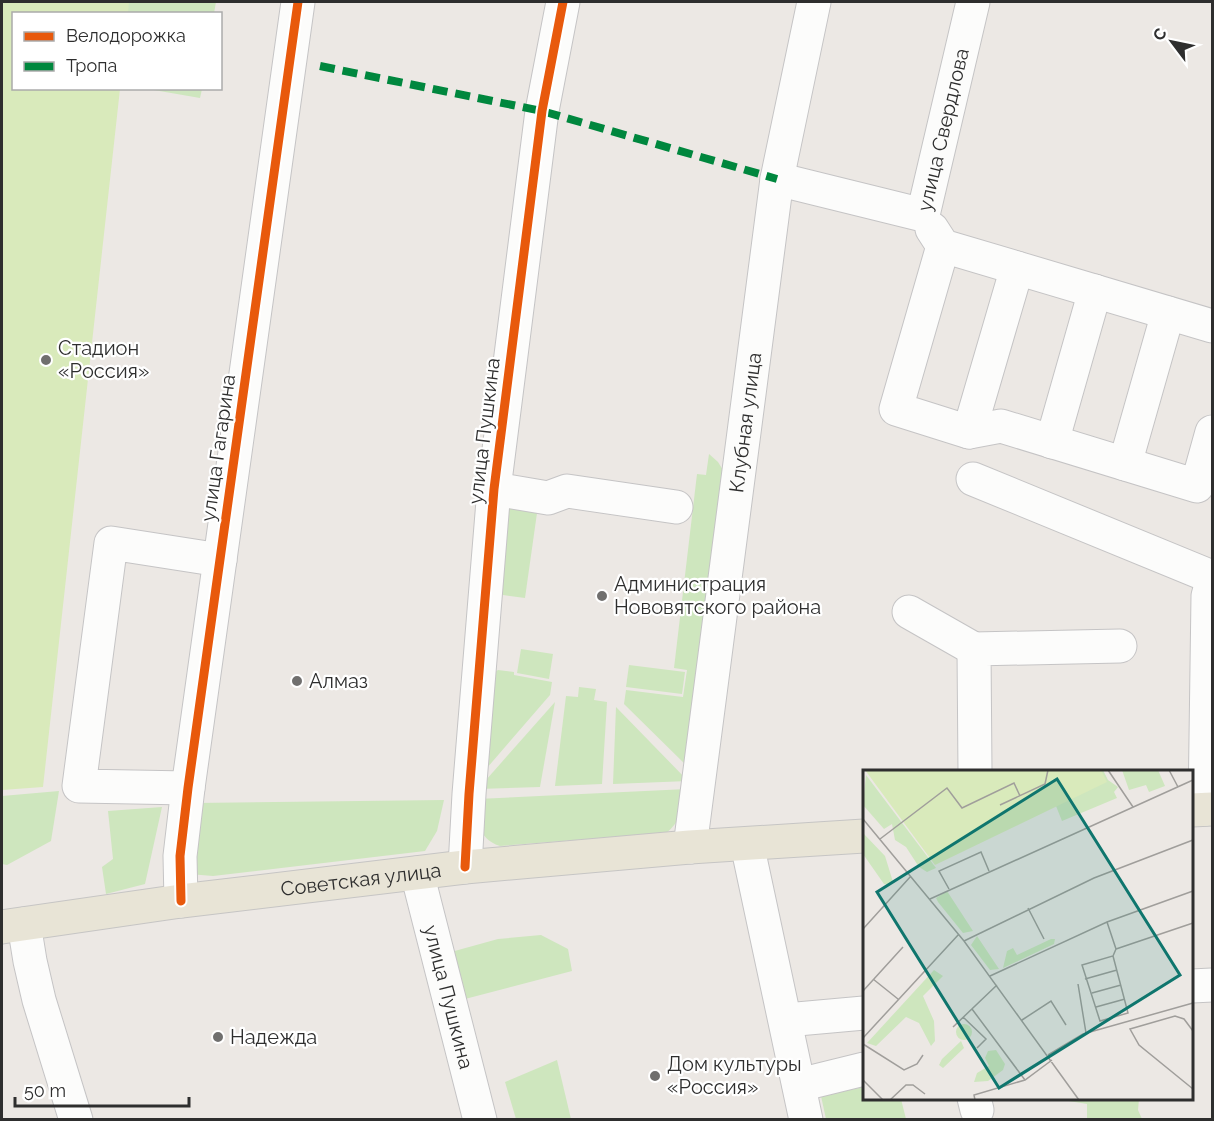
<svg xmlns="http://www.w3.org/2000/svg" width="1214" height="1121" font-family="Raleway,sans-serif">
<style>
.green{fill:#cee6be}
.pitch{fill:#d9eabb}
.lines{fill:none;stroke-linecap:round;stroke-linejoin:round}
.minor-casing{stroke:#c5c4c5;stroke-width:35}
.major-casing{stroke:#c6c5c4;stroke-width:35}
.minor{stroke:#fcfcfb;stroke-width:33}
.major{stroke:#e8e4d6;stroke-width:33}
.quiet{stroke:#00873e;stroke-width:8;stroke-dasharray:15 8;stroke-linecap:butt}
.cycleway-casing{stroke:#fff;stroke-width:13}
.cycleway{stroke:#e8590c;stroke-width:9}
.poi-dot{fill:#706f6e;stroke:#fff;stroke-width:2}
.labels{text-anchor:middle;dominant-baseline:central;stroke-width:4.5;stroke-linejoin:round;paint-order:stroke}
.street-label{font-size:20px;fill:#2e2e2e;stroke:#fff}
.poi-label{font-size:20px;fill:#2e2e2e;stroke:#fff;text-anchor:start}
.inset-road{fill:none;stroke:#a09e9b;stroke-width:1.5}
.view{fill:#0f766e;fill-opacity:0.15;stroke:#0f766e;stroke-width:3}
.inset-edge{fill:none;stroke:#2e2e2e;stroke-width:3}
</style>
<rect width="100%" height="100%" fill="#ece8e4"/>
<!-- green -->
<g class="green">
<polygon points="102,2 216,2 214,13 101,14"/>
<polygon points="148,89 202,89 200,98"/>
<polygon points="709,454 718,462 726,475 689,768 624,704 626,690 683,697 687,670 674,668 697,474 706,475"/>
<polygon points="538,506 525,598 503,595 499,592 508,507"/>
<polygon points="521,649 553,654 549,679 517,673"/>
<polygon points="629,665 685,672 682,694 626,687"/>
<polygon points="498,670 514,672 514,675 552,682 550,695 480,776 495,672"/>
<polygon points="579,687 596,689 594,700 607,702 602,784 555,786 566,696 578,697"/>
<polygon points="555,702 540,787 478,789"/>
<polygon points="616,707 688,781 613,784"/>
<path d="M687,789C683,806 681,822 666,833L500,846C476,838 479,820 477,799Z"/>
<polygon points="59,791 51,841 7,865 2,864 2,796"/>
<polygon points="444,800 437,831 425,851 213,876 189,874 194,803"/>
<polygon points="162,807 145,884 106,894 102,867 113,859 108,811"/>
<polygon points="541,935 568,949 572,971 465,999 451,952 498,939"/>
<polygon points="557,1060 571,1119 516,1119 505,1082"/>
<polygon points="864,1087 864,1098 901,1099 906,1119 826,1119 821,1096"/>
<polygon points="1040,1099 1139,1099 1138,1110 1142,1119 1087,1119 1087,1104 1063,1100 1042,1101"/>
</g>
<!-- pitch -->
<polygon class="pitch" points="2,2 129,2 128,13 14,14 14,88 120,89 43,787 2,790"/>
<g class="lines">
<!-- minor casing -->
<g class="minor-casing">
<g id="minor">
<path id="s1" d="M777,179L923,215L973,2"/>
<polyline points="932,229 943,246 1212,326"/>
<polyline points="943,246 896,409 969,432 1001,426 1197,486 1212,432"/>
<polyline points="969,432 1017,268"/>
<polyline points="1052,442 1095,291"/>
<polyline points="1125,464 1168,313"/>
<polyline points="973,479 1212,577"/>
<polyline points="494,489 548,498 567,491 676,507"/>
<polyline points="909,612 974,649"/>
<polyline points="975,772 974,649 1120,646"/>
<polyline points="188,788 79,786 111,543 220,560"/>
<polyline points="1205,809 1208,596 1212,581"/>
<polyline points="747,844 806,1120"/>
<path id="s2" d="M690,847L777,179L814,2"/>
<polyline points="465,867 469,794 494,489 542,111 563,2"/>
<path id="s3" d="M417,873L480,1120"/>
<polyline points="181,901 180,856 188,788 298,2"/>
<polyline points="24,924 30,961 39,1000 76,1120"/>
<polyline points="1192,986 1212,985"/>
<polyline points="786,1020 864,1013"/>
<polyline points="799,1085 864,1069"/>
<polyline points="974,1098 977,1110"/>
</g>
</g>
<!-- major casing -->
<g class="major-casing">
<g id="major">
<polyline points="1192,810 1212,809"/>
<path id="s4" d="M2,927L181,901L465,867L690,847L864,836"/>
</g>
</g>
<!-- minor -->
<use href="#minor" class="minor"/>
<!-- major -->
<use href="#major" class="major"/>
<!-- quiet -->
<polyline class="quiet" points="320,66 542,111 777,179"/>
<!-- cycleway casing -->
<g class="cycleway-casing">
<g id="cycleway">
<polyline points="465,867 469,794 494,489 542,111 563,2"/>
<polyline points="181,901 180,856 188,788 298,2"/>
</g>
</g>
<!-- cycleway -->
<use href="#cycleway" class="cycleway"/>
</g>
<!-- markers -->
<g class="poi-dot">
<circle cx="46" cy="360" r="6"/>
<circle cx="602" cy="596" r="6"/>
<circle cx="297" cy="681" r="6"/>
<circle cx="218" cy="1037" r="6"/>
<circle cx="655" cy="1076" r="6"/>
</g>
<g class="labels">
<!-- street labels -->
<g class="street-label">
<text stroke="none"><textPath href="#s1" startOffset="238">улица Свердлова</textPath></text>
<text stroke="none"><textPath href="#s2" startOffset="428">Клубная улица</textPath></text>
<text transform="translate(484 431) rotate(-83)">улица Пушкина</text>
<text transform="translate(218 448) rotate(-82)">улица Гагарина</text>
<text stroke="none"><textPath href="#s4" startOffset="362">Советская улица</textPath></text>
<text stroke="none"><textPath href="#s3" startOffset="128">улица Пушкина</textPath></text>
</g>
<!-- poi labels -->
<g class="poi-label">
<text x="58" y="348">Стадион<tspan x="58" dy="23">«Россия»</tspan></text>
<text x="614" y="584">Администрация<tspan x="614" dy="23">Нововятского района</tspan></text>
<text x="309" y="681">Алмаз</text>
<text x="230" y="1037">Надежда</text>
<text x="667" y="1064">Дом культуры<tspan x="667" dy="23">«Россия»</tspan></text>
</g>
</g>
<!-- overview -->
<g transform="translate(863 770)">
<rect width="330" height="330" fill="#ece8e4"/>
<path d="M221,0H240L245,10L255,17L251,22L254,28L199,51L193,36ZM259,0H295L302,16L286,22L283,15L266,20ZM3,5L73,98L64,102L56,97L43,77L32,70L29,54L21,59L0,35ZM0,63L22,86L30,112L26,115L21,114L0,84ZM84,121L110,161L100,163L75,132L73,128ZM114,166L136,199L127,200L108,175ZM188,169H192L191,174L140,198L144,181L150,178L154,185ZM71,200L80,206L60,226L71,251L72,271L68,276L56,253L43,247L13,276L4,273ZM93 262a8 8 0 1 1 16 0a8 8 0 1 1-16 0ZM98,271L101,278L80,298L76,295L79,289ZM133,280L142,294L140,300L125,311L111,312L114,303L126,296L122,288L125,281Z" fill="#cee6be"/>
<path d="M2,0H238L244,12L72,95Z" fill="#d9eabb"/>
<path class="inset-road" d="M245,0L270,37M306,0L315,17M137,35L182,14L185,0M0,49L101,171L216,330M17,69L84,18L99,38L151,13L157,26M86,119L76,101L118,82L126,101M67,129L330,10M165,138L181,169M244,152L253,179L330,153M0,159L48,106M101,171L231,108L330,70M250,186L265,243L237,251L219,195L250,186L253,179M127,206L244,152L330,121M10,209L35,229M222,209L254,200M215,214L223,263M0,221L40,177M229,223L258,215M233,237L262,229M109,239L162,310M100,247L123,269L114,278M159,250L188,231L203,255M90,257L134,215M330,261L321,249L312,246L267,259L276,275L330,319M0,268L96,164M0,274L41,300L54,294L60,285M185,285L220,264L330,233M0,310L20,330M27,330L43,315H50L62,324M112,330L111,325L162,310L189,290"/>
<path class="view" d="M194,9L317,205L136,318L14,122Z"/>
<rect width="330" height="330" class="inset-edge"/>
</g>
<!-- border -->
<rect width="1214" height="1121" fill="none" stroke="#2e2e2e" stroke-width="6"/>
<!-- legend -->
<rect x="12" y="12" width="210" height="78" fill="#ffffff" stroke="#ababab" stroke-width="1.5"/>
<rect x="24" y="32" width="30" height="9" fill="#e8590c" stroke="#ababab" stroke-width="1.5"/>
<text x="66" y="42" font-size="18" fill="#2e2e2e">Велодорожка</text>
<rect x="24" y="62" width="30" height="9" fill="#00873e" stroke="#ababab" stroke-width="1.5"/>
<text x="66" y="72" font-size="18" fill="#2e2e2e">Тропа</text>
<!-- north arrow -->
<g transform="translate(1172 42) rotate(302)" stroke="#ffffff" stroke-width="4.5" paint-order="stroke">
<path d="M0-4.5L10 22L0 15L-10 22Z" fill="#2e2e2e"/>
<text y="-9" font-size="16" font-weight="bold" text-anchor="middle" fill="#2e2e2e">С</text>
</g>
<!-- scale -->
<path d="M15 1097v9h174v-9" fill="none" stroke="#2e2e2e" stroke-width="3"/>
<text x="24" y="1097" font-size="18" fill="#2e2e2e" stroke="#ffffff" stroke-width="4.5" paint-order="stroke">50 m</text>
</svg>
